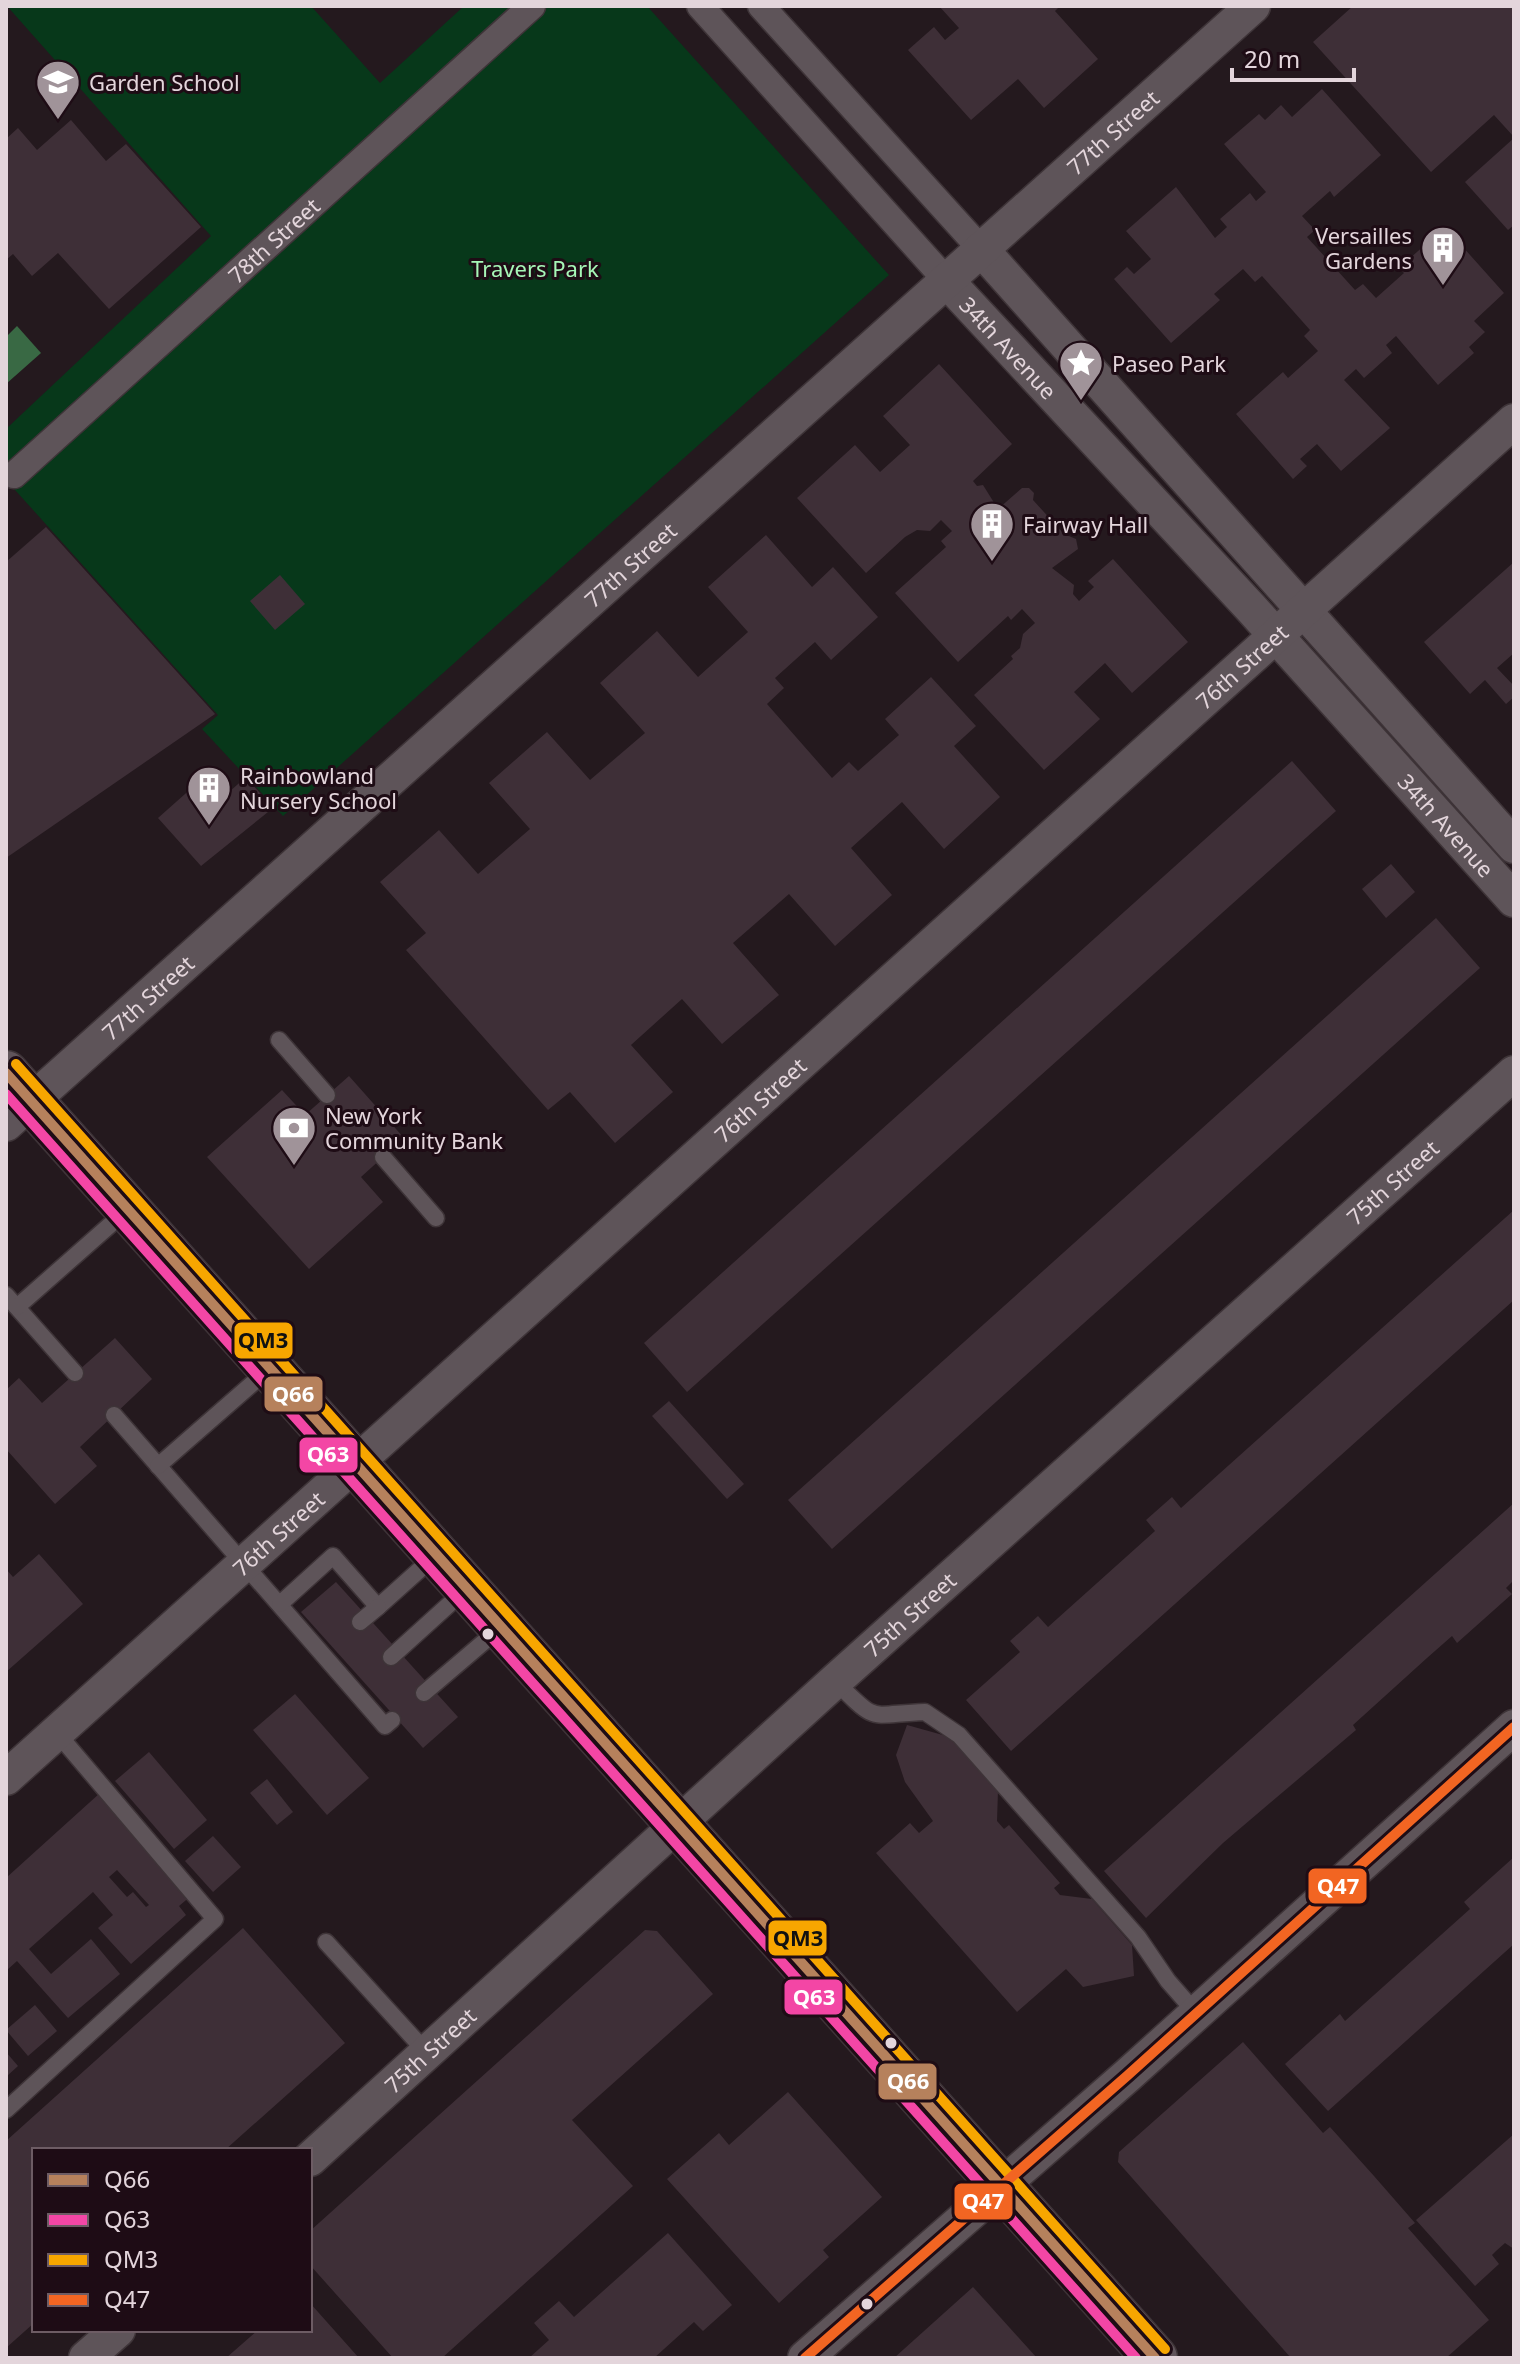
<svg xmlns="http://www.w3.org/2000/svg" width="1520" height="2364" font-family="'Noto Sans',sans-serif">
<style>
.green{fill:#07381a}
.water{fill:#396944}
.building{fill:#3e2f37;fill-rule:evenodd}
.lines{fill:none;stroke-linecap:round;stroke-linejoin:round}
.service-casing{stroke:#3e3438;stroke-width:19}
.pedestrian-casing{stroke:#3e3438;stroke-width:29}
.minor-casing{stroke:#3e3438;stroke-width:37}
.primary-casing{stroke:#3e3438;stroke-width:47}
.service{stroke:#5e5459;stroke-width:16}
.pedestrian{stroke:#5e5459;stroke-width:26}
.minor{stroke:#5e5459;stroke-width:34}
.primary{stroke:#60545a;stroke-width:44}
.bus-1-casing{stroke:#1e0c15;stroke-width:16}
.bus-2-casing{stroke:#1e0c15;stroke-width:16}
.bus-3-casing{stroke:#1e0c15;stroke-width:16}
.bus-4-casing{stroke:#1e0c15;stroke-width:16}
.bus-1{stroke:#b6815c;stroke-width:10}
.bus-2{stroke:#f346a5;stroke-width:10}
.bus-3{stroke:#f7a600;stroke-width:10}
.bus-4{stroke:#f26522;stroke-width:10}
.bus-dot{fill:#e3d5db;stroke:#1e0c15;stroke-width:3}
.labels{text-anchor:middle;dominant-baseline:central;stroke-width:6;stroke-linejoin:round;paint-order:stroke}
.poi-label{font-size:22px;fill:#e3d5db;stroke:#1e0c15;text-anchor:start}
.street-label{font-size:22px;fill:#e3d5db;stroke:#1e0c15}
.park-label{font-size:22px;fill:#a6f7b7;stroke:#1e0c15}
.line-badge{stroke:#1e0c15;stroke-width:3}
.badge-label{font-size:22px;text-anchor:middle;font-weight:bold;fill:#fff}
.pale-badge-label{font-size:22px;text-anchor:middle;font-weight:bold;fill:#111}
</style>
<rect width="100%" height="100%" fill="#24191e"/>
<!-- green -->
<polygon class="green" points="7,6 311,6 380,83 464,6 647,6 889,275 283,816 202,729 218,715 6,480 6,429 211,236"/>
<!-- water -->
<polygon class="water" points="17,326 41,353 6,384 6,337"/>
<!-- building -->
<g class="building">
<polygon points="939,6 1060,6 1055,11 1098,59 1044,108 1018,79 971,120 908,50 934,27 945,40 959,28"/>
<polygon points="1353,6 1514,6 1514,137 1494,115 1431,172 1313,42"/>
<polygon points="1322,89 1381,155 1334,197 1330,191 1302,216 1315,230 1307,237 1355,290 1363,284 1376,298 1404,273 1399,268 1445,227 1504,293 1474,321 1485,332 1469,347 1474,353 1438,385 1396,336 1386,345 1392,353 1364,378 1356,369 1344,380 1390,428 1341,471 1317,444 1300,459 1307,466 1293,479 1236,414 1283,372 1288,378 1318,351 1304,336 1310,330 1262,276 1255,282 1243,269 1214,294 1220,300 1171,343 1114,279 1127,267 1134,274 1151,259 1126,231 1176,187 1215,238 1227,227 1220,219 1250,193 1256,201 1266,192 1224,144 1259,114 1265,120 1281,105 1292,117"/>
<polygon points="71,120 106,161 126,144 201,227 109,309 58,253 32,276 13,254 6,260 6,139 18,128 37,150"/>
<polygon points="1514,138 1514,225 1508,230 1465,182"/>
<polygon points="939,364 1012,444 973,481 977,486 983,485 998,509 1022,488 1029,488 1034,493 1033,500 1064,534 1076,539 1078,549 1052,568 1074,585 1073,594 1079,601 1094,587 1088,581 1113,559 1188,642 1132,693 1105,663 1074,692 1100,719 1044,770 974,695 1013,659 1011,656 1020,648 1023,634 1035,623 1022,609 1011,620 1008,616 958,662 895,593 946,547 941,541 952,531 941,520 930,531 917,530 905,537 866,573 797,498 855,445 880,472 910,445 883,416"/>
<polygon points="46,527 215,714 6,858 6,562"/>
<polygon points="766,535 812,587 833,567 878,617 831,660 815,642 775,678 784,688 767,704 832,778 849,762 858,771 899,735 885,719 931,677 976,726 954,746 1000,797 944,849 902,802 851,848 892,895 835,946 789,894 733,943 779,995 722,1044 682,999 631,1045 673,1092 615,1143 570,1092 548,1110 406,950 426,933 380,882 439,830 478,874 530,829 489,783 547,732 590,780 645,733 600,683 657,631 698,677 748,632 708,587"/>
<polygon points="1514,562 1514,653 1497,668 1514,686 1514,697 1506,704 1485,680 1470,694 1424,642"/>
<polygon points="280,575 305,604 275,630 250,601"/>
<polygon points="1292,761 1336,811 687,1392 644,1343"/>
<polygon points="246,777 273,808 201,866 158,818 194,786 212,807"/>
<polygon points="1391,864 1415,892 1386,918 1362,889"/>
<polygon points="1436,918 1480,968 832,1549 788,1500"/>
<polygon points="349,1076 404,1138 361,1177 383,1202 309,1269 207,1157 282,1090 305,1115"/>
<polygon points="1514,1210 1514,1300 1011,1751 966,1700 1020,1652 1010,1641 1038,1616 1048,1627 1155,1531 1146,1520 1172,1497 1181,1508"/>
<polygon points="115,1338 152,1379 80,1447 97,1466 55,1504 6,1449 6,1390 19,1378 42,1403"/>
<polygon points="669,1401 744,1484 727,1499 652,1416"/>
<polygon points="1514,1503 1514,1580 1506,1588 1512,1594 1457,1643 1452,1636 1427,1658 1353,1725 1356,1730 1223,1843 1146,1918 1104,1871"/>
<polygon points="39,1554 83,1604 6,1672 6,1569 13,1577"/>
<polygon points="336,1582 458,1717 423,1748 301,1612"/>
<polygon points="295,1694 369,1778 327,1815 253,1730"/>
<polygon points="907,1725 950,1737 998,1791 997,1821 1004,1829 1009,1825 1060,1883 1054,1888 1060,1895 1092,1899 1132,1945 1134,1976 1083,1987 1066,1969 1017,2012 876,1853 910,1823 919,1833 933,1821 905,1782 896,1755"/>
<polygon points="149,1752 207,1820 174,1849 115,1781"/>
<polygon points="267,1779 293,1812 277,1825 250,1793"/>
<path d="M100,1793L192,1895L179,1906L186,1915L131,1964L98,1928L113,1915L93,1892L29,1949L51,1974L91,1939L120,1974L68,2018L17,1961L6,1971V1878ZM117,1870L149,1905L146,1907L133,1892L127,1897L109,1877Z"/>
<polygon points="213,1836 241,1867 213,1892 185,1861"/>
<polygon points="1514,1857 1514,1944 1328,2111 1285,2064 1340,2014 1345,2021 1470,1909 1464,1902"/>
<polygon points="243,1928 345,2043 225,2150 34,2150 34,2323 6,2348 6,2141"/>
<polygon points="645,1930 657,1931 713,1994 572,2120 633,2186 442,2358 393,2358 310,2265 310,2231"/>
<polygon points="35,2005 57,2031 28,2056 6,2030"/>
<polygon points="1243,2042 1323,2133 1330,2127 1374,2176 1415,2223 1408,2228 1489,2320 1446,2358 1291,2358 1118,2162 1119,2152"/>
<polygon points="6,2052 18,2066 6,2077"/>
<polygon points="788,2092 882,2197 823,2250 829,2257 779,2303 667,2179 719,2133 729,2145"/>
<polygon points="1514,2134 1514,2249 1505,2243 1496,2251 1492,2255 1499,2264 1475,2286 1416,2220"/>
<polygon points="668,2233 732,2305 703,2331 694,2322 654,2358 529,2358 549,2340 534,2323 559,2301 574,2317"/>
<polygon points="973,2287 1037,2358 894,2358"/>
<polygon points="310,2303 359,2358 226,2358 258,2330 310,2330"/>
</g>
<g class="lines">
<!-- service casing -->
<g class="service-casing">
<g id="service">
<polyline points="279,1040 327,1095"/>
<polyline points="383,1157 436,1218"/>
<polyline points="6,1295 75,1373"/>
<polyline points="17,1307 127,1210"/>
<polyline points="114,1415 385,1726 392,1720"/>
<polyline points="158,1466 269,1369"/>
<polyline points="280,1604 333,1556 378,1607 436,1555"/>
<polyline points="360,1622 378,1607"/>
<polyline points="391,1657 465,1590"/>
<path d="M835,1681C879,1725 867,1714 925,1712L959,1735L1138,1937L1168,1981L1196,2013"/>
<polyline points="424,1693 499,1629"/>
<polyline points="326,1942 428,2054"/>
<polyline points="6,2110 215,1919 57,1733"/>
</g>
</g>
<!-- pedestrian casing -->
<g class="pedestrian-casing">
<g id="pedestrian">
<polyline points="700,6 946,280"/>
<polyline points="761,6 981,249"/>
<path id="s1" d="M14,475L532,6"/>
</g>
</g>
<!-- minor casing -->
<g class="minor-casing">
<g id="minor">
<polyline points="981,249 1514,846"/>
<path id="s2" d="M946,280L1251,608L1514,900"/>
<path id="s3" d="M6,1124L1253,6"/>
<path id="s4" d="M6,1778L1514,421"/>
<path id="s5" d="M310,2159L835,1681L1514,1073"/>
<polyline points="86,2358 118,2330"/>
<polyline points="805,2358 1128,2075 1514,1727"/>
</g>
</g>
<!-- primary casing -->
<g class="primary-casing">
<polyline id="primary" points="6,1073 1155,2358"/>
</g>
<!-- service -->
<use href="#service" class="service"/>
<!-- pedestrian -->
<use href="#pedestrian" class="pedestrian"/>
<!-- minor -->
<use href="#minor" class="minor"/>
<!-- primary -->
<use href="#primary" class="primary"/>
<!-- bus-1 casing -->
<g class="bus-1-casing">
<polyline id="bus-1" points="6,1073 1155,2358"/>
</g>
<!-- bus-2 casing -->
<g class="bus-2-casing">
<polyline id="bus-2" points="6,1094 1136,2358"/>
</g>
<!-- bus-3 casing -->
<g class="bus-3-casing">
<polyline id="bus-3" points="16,1064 1165,2349"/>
</g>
<!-- bus-4 casing -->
<g class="bus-4-casing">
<polyline id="bus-4" points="805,2358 1128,2075 1514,1727"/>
</g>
<!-- bus-1 -->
<use href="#bus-1" class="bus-1"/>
<!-- bus-2 -->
<use href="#bus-2" class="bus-2"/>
<!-- bus-3 -->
<use href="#bus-3" class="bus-3"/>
<!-- bus-4 -->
<use href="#bus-4" class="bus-4"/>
</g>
<!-- icons -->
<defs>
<g id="school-pin" transform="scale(2.3)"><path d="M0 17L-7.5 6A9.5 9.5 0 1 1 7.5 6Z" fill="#a09399" stroke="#1e0c15"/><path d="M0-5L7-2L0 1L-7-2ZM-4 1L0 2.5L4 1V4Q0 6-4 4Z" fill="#fff"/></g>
<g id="building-pin" transform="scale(2.3)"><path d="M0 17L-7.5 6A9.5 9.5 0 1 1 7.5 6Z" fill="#a09399" stroke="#1e0c15"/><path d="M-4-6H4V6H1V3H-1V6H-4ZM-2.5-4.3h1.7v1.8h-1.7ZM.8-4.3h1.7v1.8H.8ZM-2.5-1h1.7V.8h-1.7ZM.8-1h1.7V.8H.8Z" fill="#fff"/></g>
<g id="sight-pin" transform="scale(2.3)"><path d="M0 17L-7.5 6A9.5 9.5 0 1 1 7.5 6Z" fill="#a09399" stroke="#1e0c15"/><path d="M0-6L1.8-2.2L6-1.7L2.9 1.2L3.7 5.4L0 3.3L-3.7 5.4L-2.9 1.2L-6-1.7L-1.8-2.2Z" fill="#fff"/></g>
<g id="bank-pin" transform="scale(2.3)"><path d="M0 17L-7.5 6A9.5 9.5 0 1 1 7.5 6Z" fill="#a09399" stroke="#1e0c15"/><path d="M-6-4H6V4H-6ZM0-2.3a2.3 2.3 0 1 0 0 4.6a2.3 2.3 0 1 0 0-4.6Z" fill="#fff"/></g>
</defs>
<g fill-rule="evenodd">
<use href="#school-pin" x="58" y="82"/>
<use href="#building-pin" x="1443" y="248"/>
<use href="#sight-pin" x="1081" y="363"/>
<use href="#building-pin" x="992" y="524"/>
<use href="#building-pin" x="209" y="788"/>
<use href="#bank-pin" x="294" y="1128"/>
</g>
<!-- markers -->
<g class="bus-dot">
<circle cx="488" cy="1634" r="7"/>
<circle cx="891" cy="2043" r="7"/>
<circle cx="867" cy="2304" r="7"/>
</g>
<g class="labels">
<!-- poi labels -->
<g class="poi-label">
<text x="89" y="82">Garden School</text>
<text x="1412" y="235" text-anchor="end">Versailles<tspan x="1412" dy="25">Gardens</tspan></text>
<text x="1112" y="363">Paseo Park</text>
<text x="1023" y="524">Fairway Hall</text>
<text x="240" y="775">Rainbowland<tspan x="240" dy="25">Nursery School</tspan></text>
<text x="325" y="1115">New York<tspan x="325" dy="25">Community Bank</tspan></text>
</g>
<!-- street labels -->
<g class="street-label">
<text stroke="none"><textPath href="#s3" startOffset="1486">77th Street</textPath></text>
<text stroke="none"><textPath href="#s1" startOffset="350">78th Street</textPath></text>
<text stroke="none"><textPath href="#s2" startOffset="92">34th Avenue</textPath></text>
<text stroke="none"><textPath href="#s3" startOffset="838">77th Street</textPath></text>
<text stroke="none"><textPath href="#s4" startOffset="1662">76th Street</textPath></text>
<text stroke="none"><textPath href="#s2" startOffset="740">34th Avenue</textPath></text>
<text stroke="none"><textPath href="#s3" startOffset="190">77th Street</textPath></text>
<text stroke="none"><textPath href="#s4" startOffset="1014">76th Street</textPath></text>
<text stroke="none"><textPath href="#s5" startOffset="1458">75th Street</textPath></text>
<text stroke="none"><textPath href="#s4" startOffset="366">76th Street</textPath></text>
<text stroke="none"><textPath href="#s5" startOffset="810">75th Street</textPath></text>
<text stroke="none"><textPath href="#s5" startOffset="162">75th Street</textPath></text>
</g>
<!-- park labels -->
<g class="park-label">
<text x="535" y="268">Travers Park</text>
</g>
</g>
<g class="line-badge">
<rect x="233" y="1321" width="61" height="39" rx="8" fill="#f7a600"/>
<rect x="263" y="1375" width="61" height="38" rx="8" fill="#b6815c"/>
<rect x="298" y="1436" width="61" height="38" rx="8" fill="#f346a5"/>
<rect x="1307" y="1867" width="61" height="38" rx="8" fill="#f26522"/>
<rect x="767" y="1919" width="61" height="38" rx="8" fill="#f7a600"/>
<rect x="783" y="1978" width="61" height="38" rx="8" fill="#f346a5"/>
<rect x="877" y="2062" width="61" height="39" rx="8" fill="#b6815c"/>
<rect x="953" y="2182" width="61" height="39" rx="8" fill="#f26522"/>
</g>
<g class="badge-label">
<text x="293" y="1402">Q66</text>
<text x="328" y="1462">Q63</text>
<text x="1338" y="1894">Q47</text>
<text x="814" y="2005">Q63</text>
<text x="908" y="2089">Q66</text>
<text x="983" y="2209">Q47</text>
</g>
<g class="pale-badge-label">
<text x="263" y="1348">QM3</text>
<text x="798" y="1946">QM3</text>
</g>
<!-- border -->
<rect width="1520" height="2364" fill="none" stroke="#e3d5db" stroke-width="16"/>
<!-- legend -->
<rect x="32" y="2148" width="280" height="184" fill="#1e0c15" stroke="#6d5c64" stroke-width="2"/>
<rect x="48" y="2174" width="40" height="12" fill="#b6815c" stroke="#6d5c64" stroke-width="2"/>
<text x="104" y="2188" font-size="24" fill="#e3d5db">Q66</text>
<rect x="48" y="2214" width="40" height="12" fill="#f346a5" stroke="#6d5c64" stroke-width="2"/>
<text x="104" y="2228" font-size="24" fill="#e3d5db">Q63</text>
<rect x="48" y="2254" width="40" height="12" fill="#f7a600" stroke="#6d5c64" stroke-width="2"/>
<text x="104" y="2268" font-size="24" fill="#e3d5db">QM3</text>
<rect x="48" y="2294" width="40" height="12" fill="#f26522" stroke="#6d5c64" stroke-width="2"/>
<text x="104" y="2308" font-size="24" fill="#e3d5db">Q47</text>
<!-- scale -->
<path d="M1232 68v12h122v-12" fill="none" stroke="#e3d5db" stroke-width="4"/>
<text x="1244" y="68" font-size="24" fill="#e3d5db" stroke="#1e0c15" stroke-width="6" paint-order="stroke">20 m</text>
</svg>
